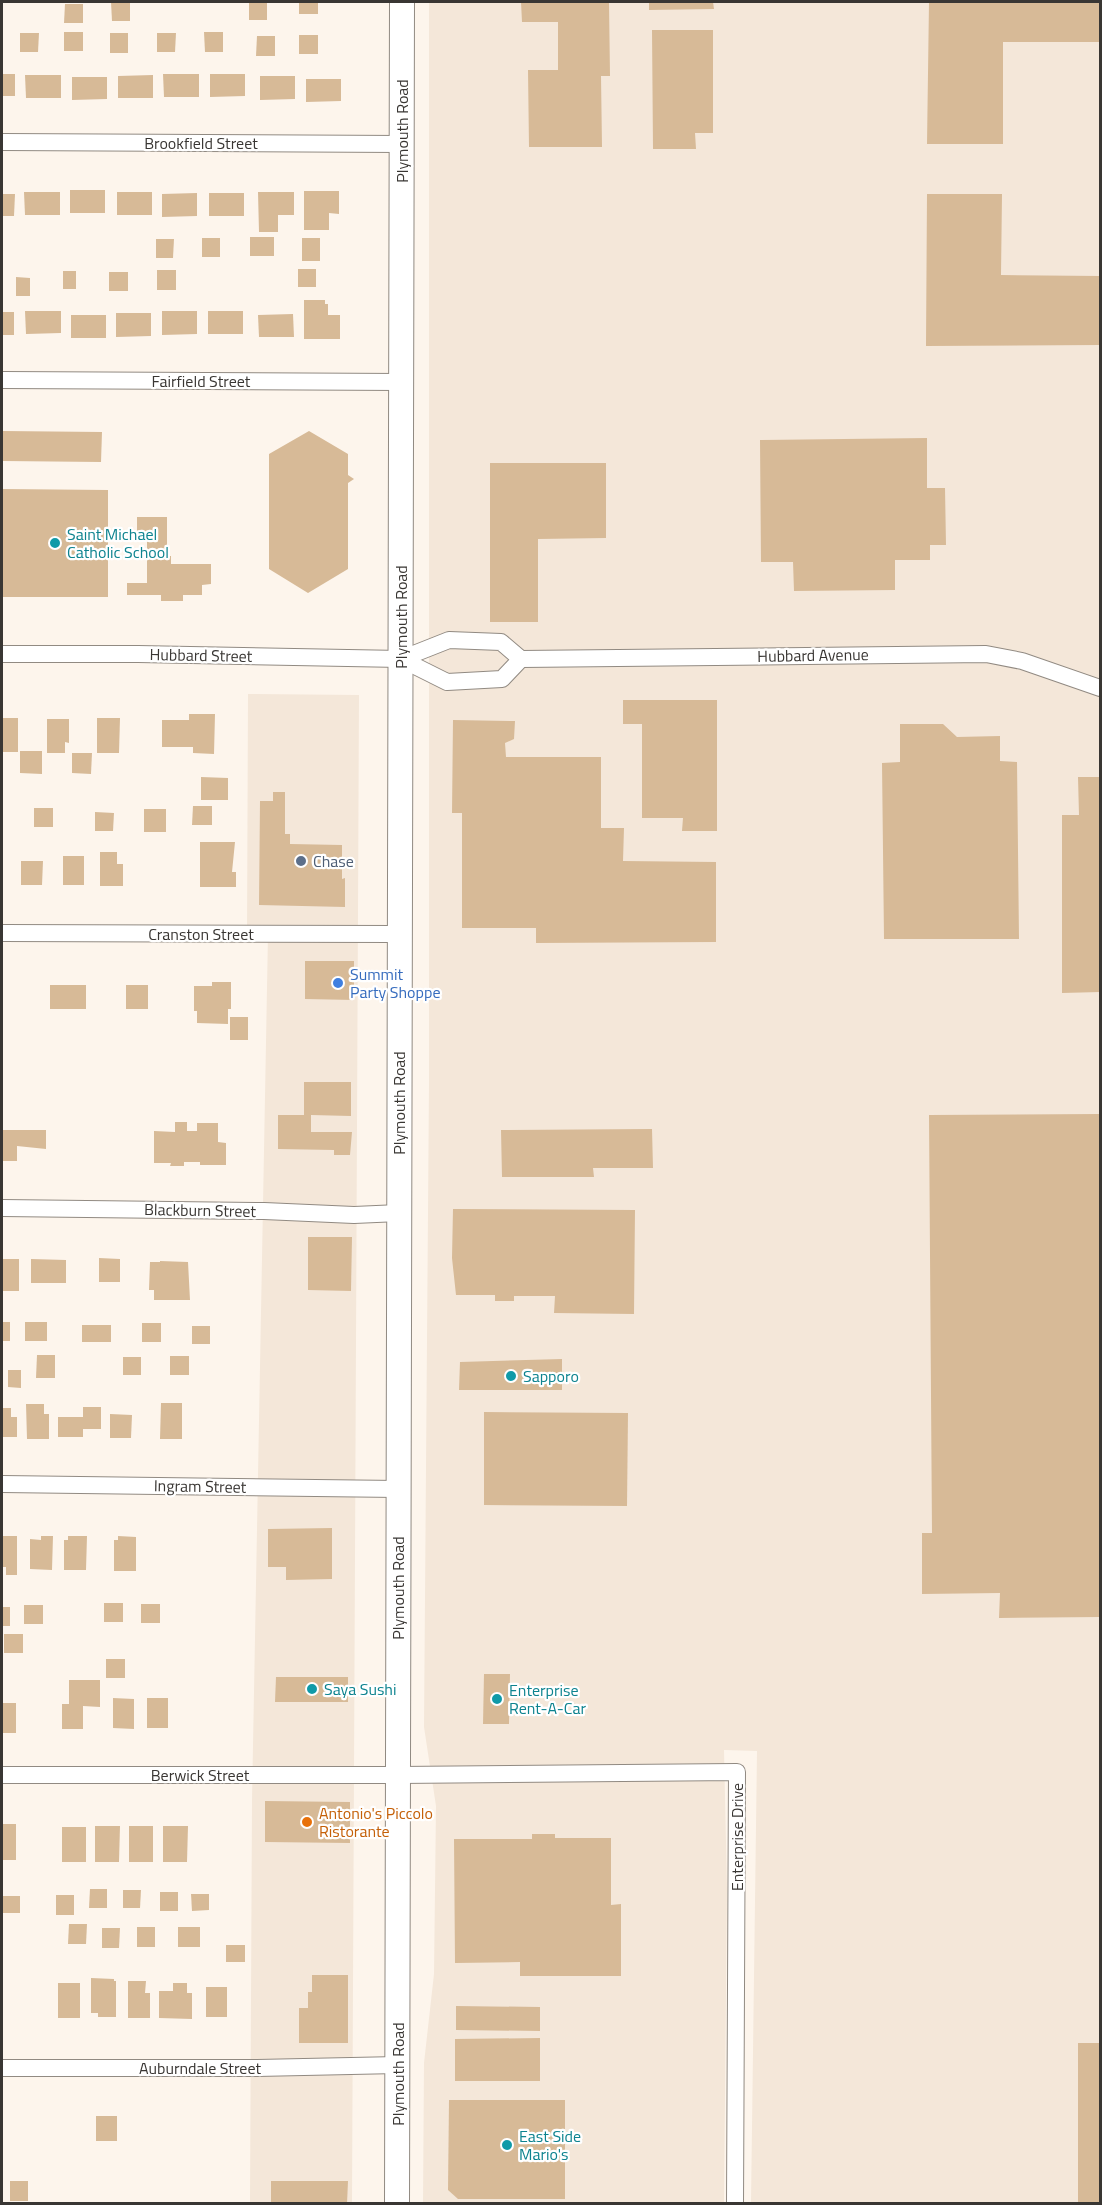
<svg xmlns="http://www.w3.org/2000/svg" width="1102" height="2205" font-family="'Titillium Web',sans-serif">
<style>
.built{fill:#f4e7d9}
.building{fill:#d7ba97}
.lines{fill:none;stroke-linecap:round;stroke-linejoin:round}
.street-casing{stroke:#918a82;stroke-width:18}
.secondary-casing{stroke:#918a82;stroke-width:26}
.street{stroke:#fff;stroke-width:16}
.secondary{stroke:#fff;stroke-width:24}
.culture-dot{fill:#0f9aa8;stroke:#fff;stroke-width:2}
.service-dot{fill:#5c6f8a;stroke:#fff;stroke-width:2}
.shop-dot{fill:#3f7fe0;stroke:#fff;stroke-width:2}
.food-dot{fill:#e8710a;stroke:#fff;stroke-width:2}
.labels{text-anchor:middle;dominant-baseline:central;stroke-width:4.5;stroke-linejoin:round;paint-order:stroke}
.street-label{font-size:16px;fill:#393633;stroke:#fff}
.culture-label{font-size:16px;fill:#0d838f;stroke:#fff;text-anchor:start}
.service-label{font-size:16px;fill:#4e5e75;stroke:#fff;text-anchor:start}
.shop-label{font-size:16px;fill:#366cbe;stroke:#fff;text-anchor:start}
.food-label{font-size:16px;fill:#c56008;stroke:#fff;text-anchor:start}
</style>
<rect width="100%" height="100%" fill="#fdf5ec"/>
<!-- built -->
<g class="built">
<polygon points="429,2 1100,2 1100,2203 751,2203 757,1751 724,1750 727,1889 724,2203 423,2204 424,2063 434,1974 436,1806 424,1727 429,1083"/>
<polygon points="248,694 359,695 352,2203 250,2203 252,1800 268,934 247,934"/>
</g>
<!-- building -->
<g class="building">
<polygon points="111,2 130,2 130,21 112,21"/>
<rect x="249" y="2" width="18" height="18"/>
<rect x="299" y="2" width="19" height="12"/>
<polygon points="521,2 609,2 610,76 601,76 602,147 529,147 528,70 558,70 558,22 522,22"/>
<polygon points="649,2 713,2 714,9 649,10"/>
<polygon points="929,2 1100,2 1100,42 1003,42 1003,144 927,144"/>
<polygon points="65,4 83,4 83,23 64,23"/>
<polygon points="652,30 713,30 713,133 695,133 696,149 653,149"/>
<rect x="64" y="32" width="19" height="19"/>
<polygon points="204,32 223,32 223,52 205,52"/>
<polygon points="20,33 39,33 38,52 20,52"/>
<rect x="110" y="33" width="18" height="20"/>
<polygon points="157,33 176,33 175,52 157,52"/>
<rect x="299" y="35" width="19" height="19"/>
<polygon points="257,36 275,36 275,56 256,56"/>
<rect x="2" y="74" width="13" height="22"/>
<polygon points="163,74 199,74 199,97 164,97"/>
<polygon points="210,74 245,74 245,96 210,97"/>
<polygon points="25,75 61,75 61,98 26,98"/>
<polygon points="153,75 153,98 118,98 118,76"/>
<polygon points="260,76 295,76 295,99 260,100"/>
<polygon points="72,77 107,77 107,99 72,100"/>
<polygon points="306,79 341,79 341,101 306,102"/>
<rect x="70" y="190" width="35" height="23"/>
<polygon points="304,191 339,191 339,214 329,213 329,230 304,230"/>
<polygon points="24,192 60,192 60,215 25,215"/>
<rect x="117" y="192" width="35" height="23"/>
<polygon points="258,192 294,192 294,215 278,215 278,232 259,232"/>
<polygon points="197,193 197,216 162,217 162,194"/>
<rect x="209" y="193" width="35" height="23"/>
<polygon points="2,194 15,194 14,216 2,216"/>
<polygon points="927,194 1002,194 1001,275 1100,276 1100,345 926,346"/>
<rect x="250" y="237" width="24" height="19"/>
<rect x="202" y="238" width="18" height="19"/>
<rect x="302" y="238" width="18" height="23"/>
<polygon points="156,239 174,239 173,258 156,258"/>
<rect x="298" y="269" width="18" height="18"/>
<rect x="157" y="270" width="19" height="20"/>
<rect x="63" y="271" width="13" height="18"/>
<rect x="109" y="272" width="19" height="19"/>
<polygon points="16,277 30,278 30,296 16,296"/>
<polygon points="304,300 325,300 325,304 328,304 328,315 340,315 340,339 304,339"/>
<polygon points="25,311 61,311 61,333 26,334"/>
<polygon points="162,311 197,311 197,334 162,335"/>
<rect x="208" y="311" width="35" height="23"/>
<rect x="2" y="312" width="12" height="23"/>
<polygon points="116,313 151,313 151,336 116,337"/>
<polygon points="293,314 294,337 259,337 258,315"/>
<rect x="71" y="315" width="35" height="23"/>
<polygon points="3,431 102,432 101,462 3,461"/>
<polygon points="309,431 348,454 348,475 354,479 348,483 348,569 308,593 269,569 269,454"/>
<polygon points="927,438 927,488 945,488 946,545 930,545 930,560 895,560 895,590 794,591 793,562 761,562 760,440"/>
<polygon points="490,463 606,463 606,538 538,539 538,622 490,622"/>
<polygon points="2,489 108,490 108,597 2,597"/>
<polygon points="137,517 167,517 167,556 171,556 171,564 211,564 211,584 202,585 202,595 183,595 183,601 161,601 161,595 127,595 127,583 147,583 147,535 137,535"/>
<polygon points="623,700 717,700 717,831 682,831 683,818 642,818 642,724 623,724"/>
<polygon points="189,714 215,714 214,754 193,753 193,747 162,747 162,720 189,720"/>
<rect x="2" y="718" width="16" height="34"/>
<polygon points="97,718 120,718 119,753 97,753"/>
<polygon points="47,719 69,719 69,743 65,742 65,753 47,753"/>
<polygon points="453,720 515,721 514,739 505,743 506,757 601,757 601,828 624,828 623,861 716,862 716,942 536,943 536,928 462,928 462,813 452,813"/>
<polygon points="900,724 943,724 957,737 1000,736 1000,761 1017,762 1019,939 884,939 882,763 900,762"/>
<polygon points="20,751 42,751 42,774 20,773"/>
<polygon points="72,753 92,753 91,774 72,773"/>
<polygon points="201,777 228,778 228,800 201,800"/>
<polygon points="1078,777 1100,777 1100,992 1062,993 1062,815 1079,815"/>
<polygon points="273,792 285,792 285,834 290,834 290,844 342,845 342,879 345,878 345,907 259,905 260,801 273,801"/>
<polygon points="193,806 212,806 212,825 192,825"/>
<rect x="34" y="808" width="19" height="19"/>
<rect x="144" y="809" width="22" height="23"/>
<polygon points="95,812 114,813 113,831 95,831"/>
<polygon points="200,842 235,842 232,872 236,872 236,887 200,887"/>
<polygon points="100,852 117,852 117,864 123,864 123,886 100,886"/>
<rect x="63" y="856" width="21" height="29"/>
<polygon points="21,861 43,861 42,885 21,885"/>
<polygon points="305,961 354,961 354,1000 305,999"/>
<polygon points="212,982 231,982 231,1009 228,1009 228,1024 197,1023 197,1011 194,1011 194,986 212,986"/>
<rect x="50" y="985" width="36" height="24"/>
<rect x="126" y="985" width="22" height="24"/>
<rect x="230" y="1017" width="18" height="23"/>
<polygon points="304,1082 351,1082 351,1116 311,1115 311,1132 352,1132 350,1155 334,1155 334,1150 278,1149 278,1115 304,1115"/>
<polygon points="1100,1114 1100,1617 999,1618 1000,1593 922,1594 922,1533 932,1533 929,1115"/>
<polygon points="175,1122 187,1122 187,1131 197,1131 197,1123 218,1123 218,1142 226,1143 226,1165 200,1165 200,1162 184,1162 184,1166 170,1166 171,1163 154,1163 154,1131 175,1132"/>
<polygon points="652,1129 653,1168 593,1168 594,1177 502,1177 501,1130"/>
<polygon points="2,1130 46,1130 46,1149 17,1146 17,1161 2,1161"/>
<polygon points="453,1209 635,1210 634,1314 554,1313 555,1296 514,1296 514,1301 495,1301 495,1295 456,1295 452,1258"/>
<polygon points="308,1237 352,1237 351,1291 308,1290"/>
<polygon points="99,1258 120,1259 120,1282 99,1282"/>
<rect x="2" y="1259" width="17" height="32"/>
<polygon points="31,1259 66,1260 66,1283 31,1283"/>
<polygon points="160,1261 188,1262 190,1300 154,1300 154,1290 149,1290 150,1262 160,1262"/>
<rect x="2" y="1322" width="8" height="19"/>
<rect x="25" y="1322" width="22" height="19"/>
<rect x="142" y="1323" width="19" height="19"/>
<rect x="82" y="1325" width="29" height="17"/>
<rect x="192" y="1326" width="18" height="18"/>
<polygon points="37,1355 55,1355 55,1378 36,1378"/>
<rect x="170" y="1356" width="19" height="19"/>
<rect x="123" y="1357" width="18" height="18"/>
<polygon points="562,1359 562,1390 459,1390 460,1362"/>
<polygon points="8,1370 21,1370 21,1388 8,1387"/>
<polygon points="161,1403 182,1403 182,1439 160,1439"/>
<polygon points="26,1404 44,1404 44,1414 49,1414 49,1439 27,1439"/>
<polygon points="83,1407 101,1407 101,1429 83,1429 83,1437 58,1437 58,1417 83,1417"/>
<polygon points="2,1408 11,1408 11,1417 17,1417 17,1437 2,1437"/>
<polygon points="484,1412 628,1413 627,1506 484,1505"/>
<polygon points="110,1414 132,1415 131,1438 110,1438"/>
<polygon points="332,1528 332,1579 286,1580 286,1567 268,1567 268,1529"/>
<polygon points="2,1536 17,1536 17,1575 6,1575 6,1567 2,1567"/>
<polygon points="41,1536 53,1536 52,1570 30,1569 30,1539 41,1540"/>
<polygon points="68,1536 87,1536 86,1570 64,1570 64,1540 68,1540"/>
<polygon points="118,1536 136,1537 136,1571 114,1571 114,1540 118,1540"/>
<rect x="104" y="1603" width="19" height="19"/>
<rect x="141" y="1604" width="19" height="19"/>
<rect x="24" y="1605" width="19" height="19"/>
<rect x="2" y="1607" width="8" height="19"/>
<rect x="4" y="1634" width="19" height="19"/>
<rect x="106" y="1659" width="19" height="19"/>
<polygon points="484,1674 510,1674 509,1724 483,1724"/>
<polygon points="276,1677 348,1677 348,1702 275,1702"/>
<polygon points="69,1680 100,1680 100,1707 83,1706 83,1729 62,1729 62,1704 69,1704"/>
<polygon points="113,1698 134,1699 134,1729 113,1728"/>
<rect x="147" y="1698" width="21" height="30"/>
<rect x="2" y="1703" width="14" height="30"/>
<polygon points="265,1801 350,1802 350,1843 265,1842"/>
<rect x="2" y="1824" width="14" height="36"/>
<polygon points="95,1826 120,1826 119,1862 95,1862"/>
<rect x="129" y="1826" width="24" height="36"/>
<polygon points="163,1826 188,1826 187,1862 163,1862"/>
<rect x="62" y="1827" width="24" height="35"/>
<polygon points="532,1834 555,1834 555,1838 611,1838 611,1905 621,1904 621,1976 520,1976 520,1962 455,1963 454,1839 532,1839"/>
<polygon points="90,1889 107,1889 107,1908 89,1908"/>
<polygon points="123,1890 141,1890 140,1908 123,1908"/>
<rect x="160" y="1892" width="18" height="19"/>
<polygon points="191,1894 209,1894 209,1910 192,1911"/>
<rect x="56" y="1895" width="18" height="20"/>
<rect x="2" y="1896" width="18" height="17"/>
<polygon points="69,1924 87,1924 86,1944 68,1944"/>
<rect x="137" y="1927" width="18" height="20"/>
<rect x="178" y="1927" width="22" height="20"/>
<polygon points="102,1928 120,1928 119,1948 102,1948"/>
<rect x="226" y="1945" width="19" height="17"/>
<polygon points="312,1975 348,1975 348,2043 299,2043 299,2008 308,2008 308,1992 312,1992"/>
<polygon points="91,1978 114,1979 114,1981 116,1981 116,2017 98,2017 98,2013 91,2013"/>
<polygon points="128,1981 146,1981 145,1993 150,1993 150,2018 128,2018"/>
<rect x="58" y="1983" width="22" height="35"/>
<polygon points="173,1983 187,1983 187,1993 192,1993 192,2019 159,2018 159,1991 173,1991"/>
<rect x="206" y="1987" width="21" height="30"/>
<polygon points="456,2006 540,2007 540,2031 456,2030"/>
<polygon points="540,2038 540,2081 455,2081 455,2039"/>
<rect x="1078" y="2043" width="22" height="161"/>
<polygon points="449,2100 565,2100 565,2199 458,2199 448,2190"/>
<rect x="96" y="2116" width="21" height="25"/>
<rect x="10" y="2181" width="18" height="20"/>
<polygon points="271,2181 348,2181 347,2204 271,2204"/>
</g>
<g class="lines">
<!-- street casing -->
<g class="street-casing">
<g id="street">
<polyline points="2,142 401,144"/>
<polyline points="2,380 401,382"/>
<polyline points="2,654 138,654 401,659 449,640 501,642 521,659 986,654 1022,661 1100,688"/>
<polyline points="401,659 447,682 502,679 521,659"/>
<polyline points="2,933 400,934"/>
<polyline points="2,1208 264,1211 354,1215 399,1213"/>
<polyline points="2,1484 398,1489"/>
<polyline points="2,1775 399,1775 737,1772 735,2204"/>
<polyline points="2,2068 257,2068 398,2065"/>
</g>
</g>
<!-- secondary casing -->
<g class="secondary-casing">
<polyline id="secondary" points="397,2204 402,2"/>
</g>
<!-- street -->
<use href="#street" class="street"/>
<!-- secondary -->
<use href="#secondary" class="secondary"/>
</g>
<!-- markers -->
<g class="culture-dot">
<circle cx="55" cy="543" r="6"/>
<circle cx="511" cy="1376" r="6"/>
<circle cx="312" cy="1689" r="6"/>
<circle cx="497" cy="1699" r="6"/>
<circle cx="507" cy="2145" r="6"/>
</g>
<circle class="service-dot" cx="301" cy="861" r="6"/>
<circle class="shop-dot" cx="338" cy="983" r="6"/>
<circle class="food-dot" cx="307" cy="1822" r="6"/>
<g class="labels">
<!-- street labels -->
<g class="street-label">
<text transform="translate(402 131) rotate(-90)">Plymouth Road</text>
<text x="201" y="143">Brookfield Street</text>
<text x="201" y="381">Fairfield Street</text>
<text transform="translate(401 617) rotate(-90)">Plymouth Road</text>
<text transform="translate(201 655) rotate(1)">Hubbard Street</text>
<text transform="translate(813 655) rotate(-1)">Hubbard Avenue</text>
<text x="201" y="934">Cranston Street</text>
<text transform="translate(399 1103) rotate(-90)">Plymouth Road</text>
<text transform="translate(200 1210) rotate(1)">Blackburn Street</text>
<text transform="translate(200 1486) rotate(1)">Ingram Street</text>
<text transform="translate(398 1588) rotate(-90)">Plymouth Road</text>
<text x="200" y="1775">Berwick Street</text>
<text transform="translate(737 1837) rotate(-90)">Enterprise Drive</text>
<text x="200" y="2068">Auburndale Street</text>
<text transform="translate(398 2074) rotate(-90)">Plymouth Road</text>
</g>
<!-- culture labels -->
<g class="culture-label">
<text x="67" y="534">Saint Michael<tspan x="67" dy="18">Catholic School</tspan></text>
<text x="523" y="1376">Sapporo</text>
<text x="324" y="1689">Saya Sushi</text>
<text x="509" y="1690">Enterprise<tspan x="509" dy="18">Rent-A-Car</tspan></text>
<text x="519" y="2136">East Side<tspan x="519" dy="18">Mario's</tspan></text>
</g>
<!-- service labels -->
<g class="service-label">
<text x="313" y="861">Chase</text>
</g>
<!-- shop labels -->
<g class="shop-label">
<text x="350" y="974">Summit<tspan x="350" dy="18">Party Shoppe</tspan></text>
</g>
<!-- food labels -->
<g class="food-label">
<text x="319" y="1813">Antonio's Piccolo<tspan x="319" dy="18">Ristorante</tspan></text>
</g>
</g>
<!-- border -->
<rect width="1102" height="2205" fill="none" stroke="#393633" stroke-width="6"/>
</svg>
